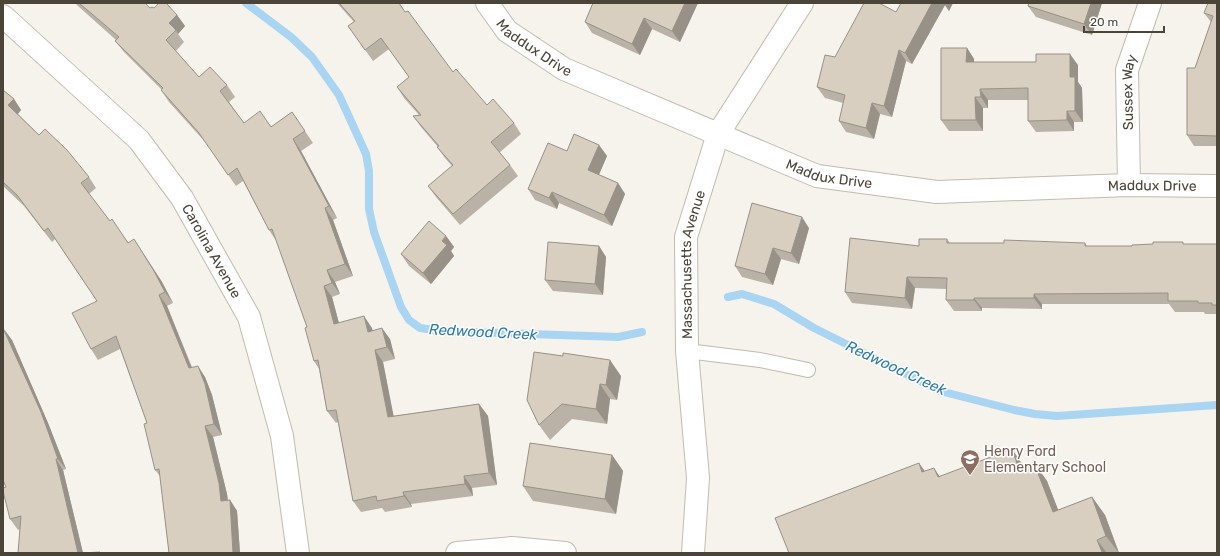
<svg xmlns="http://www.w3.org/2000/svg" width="1220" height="556" font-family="Rubik,sans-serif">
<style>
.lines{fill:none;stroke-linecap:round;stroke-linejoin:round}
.stream{stroke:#a9d4f2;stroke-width:8}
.lane-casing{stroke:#c2bbae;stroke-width:16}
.street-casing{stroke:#c2bbae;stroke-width:24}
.lane{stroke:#fff;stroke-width:14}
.street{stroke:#fff;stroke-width:22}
.wall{fill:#bab2a6}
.shaded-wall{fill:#979187}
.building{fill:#d8cfc1;stroke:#979187}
.labels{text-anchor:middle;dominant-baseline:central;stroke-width:3;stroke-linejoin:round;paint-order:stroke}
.street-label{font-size:14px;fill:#4b4439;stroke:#fff}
.education-label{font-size:14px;fill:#785e54;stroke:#fff;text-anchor:start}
.water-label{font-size:15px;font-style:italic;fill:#2e7ab2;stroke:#fff}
</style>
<rect width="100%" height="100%" fill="#f6f3ec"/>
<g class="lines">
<!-- stream -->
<g class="stream">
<polyline points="246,3 291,37 312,57 339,95 366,154 369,171 369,209 374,232 401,307 409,320 420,328 440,331 618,337 642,332"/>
<polyline points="728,297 742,294 774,304 814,328 940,391 1014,410 1035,414 1057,416 1217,405"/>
</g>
<!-- lane casing -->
<g class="lane-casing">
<polyline id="lane" points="687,351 760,360 808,370"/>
</g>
<!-- street casing -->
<g class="street-casing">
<g id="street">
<path id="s1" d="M487,3L507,31L564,69L817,176L937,192L1129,185L1217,186"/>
<path id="s2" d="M3,16L139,140L182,198L249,317L282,436L298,553"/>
<path id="s3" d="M1129,185L1127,70L1150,3"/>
<polyline points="457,553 512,548 565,553"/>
<path id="s4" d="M693,553L698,478L687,351L686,237L718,134L802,3"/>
</g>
</g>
<!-- lane -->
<use href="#lane" class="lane"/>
<!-- street -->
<use href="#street" class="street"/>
</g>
<!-- wall -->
<g class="wall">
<polygon points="75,3 145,3 150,8 154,8 177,15 185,26 178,34 184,42 176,51 199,77 227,85 235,97 229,102 244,123 271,127 292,112 313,143 301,151 337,218 333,220 353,276 335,282 340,294 332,297 339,323 372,328 372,330 390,339 395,359 383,362 393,416 479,404 488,416 497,485 472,488 473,496 411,504 412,507 385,512 382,508 361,512 353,501 338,422 336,423 327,411 319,369 314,361 307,327 277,242 269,230 243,181 236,186 206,143 169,102 161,90 161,89 124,52 115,41 116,40 78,6"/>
<polygon points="337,3 399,3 405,12 453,72 487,105 514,123 521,134 499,153 510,165 518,176 460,225 436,197 428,186 452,166 445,158 437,147 438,147 421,127 413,116 419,115 404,98 397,87 409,77 389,49 373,61 348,26 354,22"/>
<polygon points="593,3 698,3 680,42 652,29 640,55 592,33 585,22"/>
<polygon points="901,3 953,3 949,11 945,5 912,64 906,61 892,117 880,114 874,139 846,132 839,121 843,103 825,98 817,87 835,57 896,12"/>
<polygon points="1029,3 1102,3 1092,35 1036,17 1028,6"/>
<polygon points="1217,3 1217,146 1194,146 1187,135 1195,68 1211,22 1204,13"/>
<polygon points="967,48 974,59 974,62 1078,65 1078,82 1082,88 1083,122 1074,122 1074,131 1036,132 1028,121 1028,100 988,100 988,108 983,108 983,131 949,131 941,120"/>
<polygon points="3,90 14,99 21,110 18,114 39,135 89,177 96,188 89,194 110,221 129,243 141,250 162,282 173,303 167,306 192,367 205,377 212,395 222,435 213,437 227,494 228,500 230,500 237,511 240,553 169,553 160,476 155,470 147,423 120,349 98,360 91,349 97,301 55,239 52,242 24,206 3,186"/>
<polygon points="599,145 607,156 599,175 618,183 625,194 612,226 559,203 557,209 535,200 528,189 567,151"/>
<polygon points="809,228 799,264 781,259 773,285 742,277 735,266"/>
<polygon points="446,236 454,247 451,251 454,256 431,284 409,266 401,254"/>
<polygon points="947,239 950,243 1085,243 1087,246 1132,246 1185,244 1217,244 1217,314 1205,314 1204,312 1175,312 1169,304 1042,304 1042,309 982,308 982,311 954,311 946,300 946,289 915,288 912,309 852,303 845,292 919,246"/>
<polygon points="599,246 606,257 603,295 553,291 545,280"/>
<polygon points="12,340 48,423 66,469 63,470 83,553 100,552 101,553 18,553 20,529 18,530 10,519 6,487"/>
<polygon points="621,376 617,400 610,399 607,424 572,419 550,440 539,425 527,400"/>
<polygon points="1012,449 1024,467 1034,463 1047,481 1058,510 1092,497 1105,515 1119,553 789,553 925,471 940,477"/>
<polygon points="612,455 623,471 616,514 533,501 523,486"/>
</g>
<!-- shaded-wall -->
<g class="shaded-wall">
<polygon points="685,3 698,3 680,42 672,31"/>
<polygon points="932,3 953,3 949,11 945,5 912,64 905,53"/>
<polygon points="1091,3 1102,3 1092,35 1084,24"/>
<polygon points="177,15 185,26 178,34 176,30 169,23"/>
<polygon points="644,18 652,29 640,55 632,44"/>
<polygon points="967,48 974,59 974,73 966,62"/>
<polygon points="899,50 906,61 892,117 884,106"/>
<polygon points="1070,54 1078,65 1078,82 1082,88 1083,122 1075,111 1070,77"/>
<polygon points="980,89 988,100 988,108 981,97"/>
<polygon points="975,97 983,108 983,131 976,120"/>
<polygon points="14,99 21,110 16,116 8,105"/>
<polygon points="872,103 880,114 874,139 866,128"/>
<polygon points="1067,111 1074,122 1074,131 1067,120"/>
<polygon points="293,139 301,151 337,218 329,206"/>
<polygon points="599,145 607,156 596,181 588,170"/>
<polygon points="618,183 625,194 612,226 604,215"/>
<polygon points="552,192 559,203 557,209 549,198"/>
<polygon points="325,208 333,220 353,276 345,264"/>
<polygon points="802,217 809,228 799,264 791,253"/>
<polygon points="446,236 454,247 451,251 454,256 431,284 423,273 442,241"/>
<polygon points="134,239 162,282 173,303 165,292"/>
<polygon points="599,246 606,257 603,295 595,284"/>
<polygon points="773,248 781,259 773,285 765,274"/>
<polygon points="327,270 335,282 340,294 332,283"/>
<polygon points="907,277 915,288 912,309 905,298"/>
<polygon points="324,286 332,297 342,335 334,324"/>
<polygon points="1034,294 1042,304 1042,309 1034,298"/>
<polygon points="159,295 167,306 196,379 189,368"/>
<polygon points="974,298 982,308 982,311 974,300"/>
<polygon points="364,316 372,328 376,343 368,332"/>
<polygon points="382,328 390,339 395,359 387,347"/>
<polygon points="4,329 12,340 48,423 66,469 58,459"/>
<polygon points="375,350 383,362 396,428 388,417"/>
<polygon points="610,360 621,376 617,400 606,385"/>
<polygon points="198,366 205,377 212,395 222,435 214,424"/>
<polygon points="600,384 610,399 607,424 596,409"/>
<polygon points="479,404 488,416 497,485 489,473"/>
<polygon points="205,426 213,437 227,494 229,512 221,501"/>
<polygon points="1012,449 1024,467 1019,469"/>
<polygon points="612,455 623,471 616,514 605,499"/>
<polygon points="56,459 63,470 83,553 78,553"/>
<polygon points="919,463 932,481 922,472"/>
<polygon points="1034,463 1047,481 1066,530 1053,512"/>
<polygon points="934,468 946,486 938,477"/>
<polygon points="464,476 472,488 473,496 465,484"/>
<polygon points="403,492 411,504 412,507 404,496"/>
<polygon points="1092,497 1105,515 1119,553 1106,536"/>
<polygon points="230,500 237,511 240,553 233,553"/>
<polygon points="1097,540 1107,553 1102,552"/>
</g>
<!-- building -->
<g class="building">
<polygon points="79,3 145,3 150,8 152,7 154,8 159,3 166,3 177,15 169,23 176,30 166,40 199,77 210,67 227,85 220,91 244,123 260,111 271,127 292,112 305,131 293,139 329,206 325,208 345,264 327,270 332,283 324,286 334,324 364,316 368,332 382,328 387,347 375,350 388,417 479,404 489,473 464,476 465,484 403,492 404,496 377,501 376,496 353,501 336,410 327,411 318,360 314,361 305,328 307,327 272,229 269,230 237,168 228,175 199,133 161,90 163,88 115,41 119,37"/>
<polygon points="339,3 399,3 405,12 408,11 453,72 456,69 487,105 493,99 514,123 491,142 510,165 453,214 428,186 453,165 437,147 439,146 413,116 421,115 397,87 409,77 381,38 365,50 348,26 355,21"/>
<polygon points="593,3 619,3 620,4 621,3 685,3 672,31 644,18 632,44 585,22"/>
<polygon points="864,3 879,3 896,12 901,3 932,3 905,53 899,50 884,106 872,103 866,128 839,121 845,95 817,87 825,55 835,57"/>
<polygon points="1029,3 1091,3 1084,24 1028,6"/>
<polygon points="1208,3 1217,3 1217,136 1187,135 1187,68 1195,68 1213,16 1204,13"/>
<polygon points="941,48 967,48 966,62 1036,62 1036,54 1070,54 1070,77 1075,77 1075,111 1067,111 1067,120 1028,121 1028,88 980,89 981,97 975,97 976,120 941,120"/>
<polygon points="3,90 14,99 8,105 39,135 45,129 67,150 89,177 81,183 110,221 112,219 128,243 134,239 154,271 165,292 159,295 189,368 198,366 205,384 214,424 205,426 219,483 221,501 230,500 233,553 169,553 159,469 155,470 144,424 147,423 116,336 91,349 72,313 97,301 48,228 44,231 17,195 3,182"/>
<polygon points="574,134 599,145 588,170 618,183 604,215 552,192 549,198 528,189 548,143 567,151"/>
<polygon points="752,203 802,217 791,253 773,248 765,274 735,266"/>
<polygon points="429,221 446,236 442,241 447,245 423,273 401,254"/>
<polygon points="850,238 919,246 919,239 947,239 947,243 1004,243 1004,240 1085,243 1085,246 1132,246 1132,245 1153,244 1153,242 1183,242 1183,244 1217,244 1217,305 1212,305 1212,303 1198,303 1198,301 1168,301 1168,293 1034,294 1034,298 974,298 974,300 946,300 947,278 907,277 905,298 845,292"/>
<polygon points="548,242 599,246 595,284 545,280"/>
<polygon points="3,328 41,412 58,459 56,459 78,553 18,553 21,516 10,519 3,491 3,488 6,487 3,480"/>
<polygon points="534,352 563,356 563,353 610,360 606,385 600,384 596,409 562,404 539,425 527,400"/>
<polygon points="530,443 612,455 605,499 523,486"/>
<polygon points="1012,449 1019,469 1034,463 1053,512 1092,497 1106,536 1097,540 1102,552 1101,553 789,553 775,518 919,463 922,472 934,468 938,477"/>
<polygon points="100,552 100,553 81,553"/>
</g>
<!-- icons -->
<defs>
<g id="school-pin" transform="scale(1)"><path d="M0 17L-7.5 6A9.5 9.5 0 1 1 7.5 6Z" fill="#8d6e63" stroke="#fff"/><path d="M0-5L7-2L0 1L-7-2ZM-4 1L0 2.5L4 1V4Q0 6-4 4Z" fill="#fff"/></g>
</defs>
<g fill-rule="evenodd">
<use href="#school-pin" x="970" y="459"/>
</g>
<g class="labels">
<!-- street labels -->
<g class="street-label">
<text stroke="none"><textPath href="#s1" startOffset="66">Maddux Drive</textPath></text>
<text stroke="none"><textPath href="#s3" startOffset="93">Sussex Way</textPath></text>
<text stroke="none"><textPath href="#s1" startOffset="389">Maddux Drive</textPath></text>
<text stroke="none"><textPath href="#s1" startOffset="714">Maddux Drive</textPath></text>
<text stroke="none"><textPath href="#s2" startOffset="317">Carolina Avenue</textPath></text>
<text stroke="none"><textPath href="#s4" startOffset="290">Massachusetts Avenue</textPath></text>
</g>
<!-- education labels -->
<g class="education-label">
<text x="984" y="451">Henry Ford<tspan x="984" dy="16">Elementary School</tspan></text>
</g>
<!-- water labels -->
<g class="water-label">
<text transform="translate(483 332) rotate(3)">Redwood Creek</text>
<text transform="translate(896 368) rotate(25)">Redwood Creek</text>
</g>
</g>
<!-- border -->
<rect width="1220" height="556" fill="none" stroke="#4b4439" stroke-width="8"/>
<!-- scale -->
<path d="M1084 26v6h80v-6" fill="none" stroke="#4b4439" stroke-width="2"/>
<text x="1090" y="26" font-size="12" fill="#4b4439" stroke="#ffffff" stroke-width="3" paint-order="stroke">20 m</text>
</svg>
